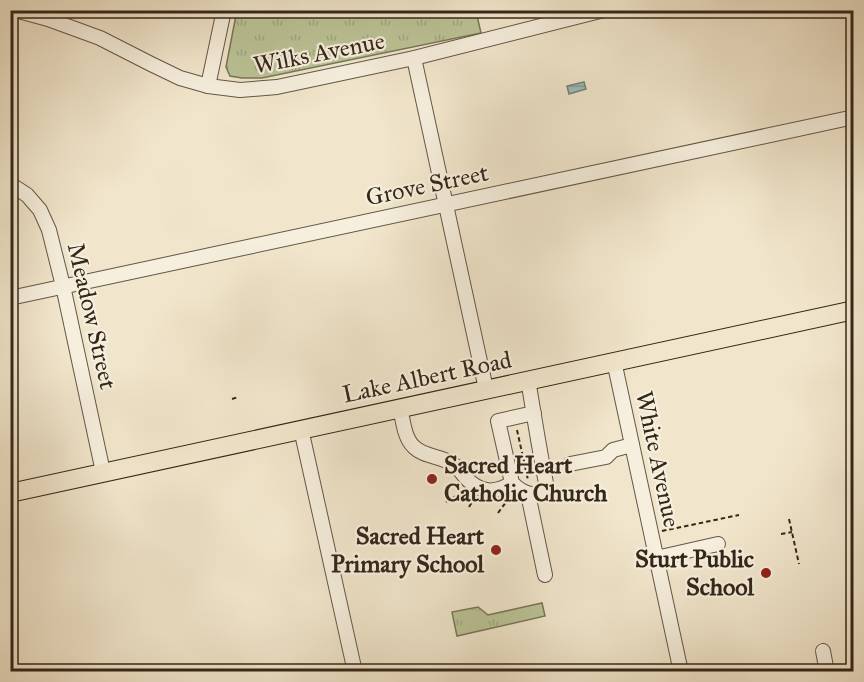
<svg xmlns="http://www.w3.org/2000/svg" width="864" height="682" font-family="'IM FELL Great Primer',serif">
<style>
.park{fill:url(#park-tufts);stroke:#787658;stroke-width:1.5}
.water{fill:url(#water-rules);stroke:#728279;stroke-width:1.5}
.lines{fill:none;stroke-linecap:round;stroke-linejoin:round}
.minor-casing{stroke:#635746;stroke-width:16}
.major-casing{stroke:#342719;stroke-width:20}
.path{stroke:#342719;stroke-width:2;stroke-dasharray:4.5 3;stroke-linecap:butt}
.minor{stroke:#f6efde;stroke-width:14}
.major{stroke:#f1e6cc;stroke-width:18}
.poi-dot{fill:#8f2418;stroke:#f6efde;stroke-width:2}
.labels{text-anchor:middle;dominant-baseline:central;stroke-width:4.5;stroke-linejoin:round;paint-order:stroke}
.street-label{font-size:24px;fill:#342719;stroke:#f6efde}
.poi-label{font-size:24px;font-weight:bold;fill:#342719;stroke:#f6efde;text-anchor:end}
</style>
<defs>
<pattern id="park-tufts" width="24" height="20" patternUnits="userSpaceOnUse" patternTransform="scale(1.5)"><rect width="24" height="20" fill="#bbc497"/><path d="M3 7l-1-3M5 7V3M7 7l1-3M15 17l-1-3M17 17v-4M19 17l1-3" fill="none" stroke="#a1a882"/></pattern>
<pattern id="water-rules" width="6" height="5" patternUnits="userSpaceOnUse" patternTransform="scale(1.5)"><rect width="6" height="5" fill="#9bbfb9"/><path d="M0 2.5h6" fill="none" stroke="#7f9b96"/></pattern>
</defs>
<rect width="100%" height="100%" fill="#f1e6cc"/>
<filter id="stains"><feTurbulence type="fractalNoise" baseFrequency=".00333" numOctaves="4"/><feColorMatrix values="0 0 0 0 .2 0 0 0 0 .09 0 0 0 0 .02 0 0 0 .5 -.17"/></filter>
<radialGradient id="worn" r=".72"><stop offset=".6" stop-color="#630" stop-opacity="0"/><stop offset="1" stop-color="#630" stop-opacity=".3"/></radialGradient>
<!-- park -->
<g class="park">
<polygon points="237,10 476,11 481,33 262,78 242,78 230,76 226,67"/>
<polygon points="542,603 545,616 457,636 452,612 478,607 488,615"/>
</g>
<!-- water -->
<polygon class="water" points="584,82 586,89 569,94 567,86"/>
<g class="lines">
<!-- minor casing -->
<g class="minor-casing">
<g id="minor">
<polyline points="15,10 48,19 100,38 151,64 180,78 208,86 240,90 277,87 414,58 604,10"/>
<polyline points="853,10 854,12"/>
<polyline points="414,58 486,389"/>
<polyline points="208,86 224,10"/>
<polyline points="10,184 27,195 40,210 49,230 63,286 103,472"/>
<polyline points="10,298 854,117"/>
<polyline points="614,361 681,672"/>
<path d="M528,380C534,414 539,449 546,483C540,502 522,493 512,483L498,421L534,413"/>
<path d="M400,407C403,420 404,438 414,447C423,456 438,456 449,462C458,466 460,471 466,478C480,493 495,494 512,483"/>
<polyline points="301,429 355,672"/>
<polyline points="570,464 606,457 613,450 632,445"/>
<polyline points="528,494 545,575"/>
<polyline points="656,558 718,544"/>
<polyline points="823,651 827,672"/>
</g>
</g>
<!-- major casing -->
<g class="major-casing">
<polyline id="major" points="10,493 854,310"/>
</g>
<!-- path -->
<g class="path">
<polyline points="232,399 238,397"/>
<polyline points="517,430 528,480"/>
<polyline points="446,502 463,492"/>
<polyline points="469,507 475,497"/>
<polyline points="498,513 506,502 506,500"/>
<polyline points="789,519 799,564"/>
<polyline points="662,531 739,515"/>
<polyline points="781,534 792,532"/>
<polyline points="780,670 780,672"/>
</g>
<!-- minor -->
<use href="#minor" class="minor"/>
<!-- major -->
<use href="#major" class="major"/>
</g>
<!-- markers -->
<g class="poi-dot">
<circle cx="432" cy="479" r="6"/>
<circle cx="496" cy="550" r="6"/>
<circle cx="766" cy="573" r="6"/>
</g>
<g class="labels">
<!-- street labels -->
<g class="street-label">
<text transform="translate(319 53) rotate(-11)">Wilks Avenue</text>
<text transform="translate(427 185) rotate(-12)">Grove Street</text>
<text transform="translate(92 316) rotate(77)">Meadow Street</text>
<text transform="translate(427 377) rotate(-12)">Lake Albert Road</text>
<text transform="translate(658 459) rotate(78)">White Avenue</text>
</g>
<!-- poi labels -->
<g class="poi-label">
<text x="444" y="465" text-anchor="start">Sacred Heart<tspan x="444" dy="28">Catholic Church</tspan></text>
<text x="484" y="536">Sacred Heart<tspan x="484" dy="28">Primary School</tspan></text>
<text x="754" y="559">Sturt Public<tspan x="754" dy="28">School</tspan></text>
</g>
</g>
<!-- margin -->
<rect width="864" height="682" fill="none" stroke="#f1e6cc" stroke-width="36"/>
<rect x="12" y="12" width="840" height="658" fill="none" stroke="#342719" stroke-width="3"/>
<rect x="18" y="18" width="828" height="646" fill="none" stroke="#342719" stroke-width="1.5"/>
<rect width="100%" height="100%" filter="url(#stains)"/>
<rect width="100%" height="100%" fill="url(#worn)"/>
</svg>
